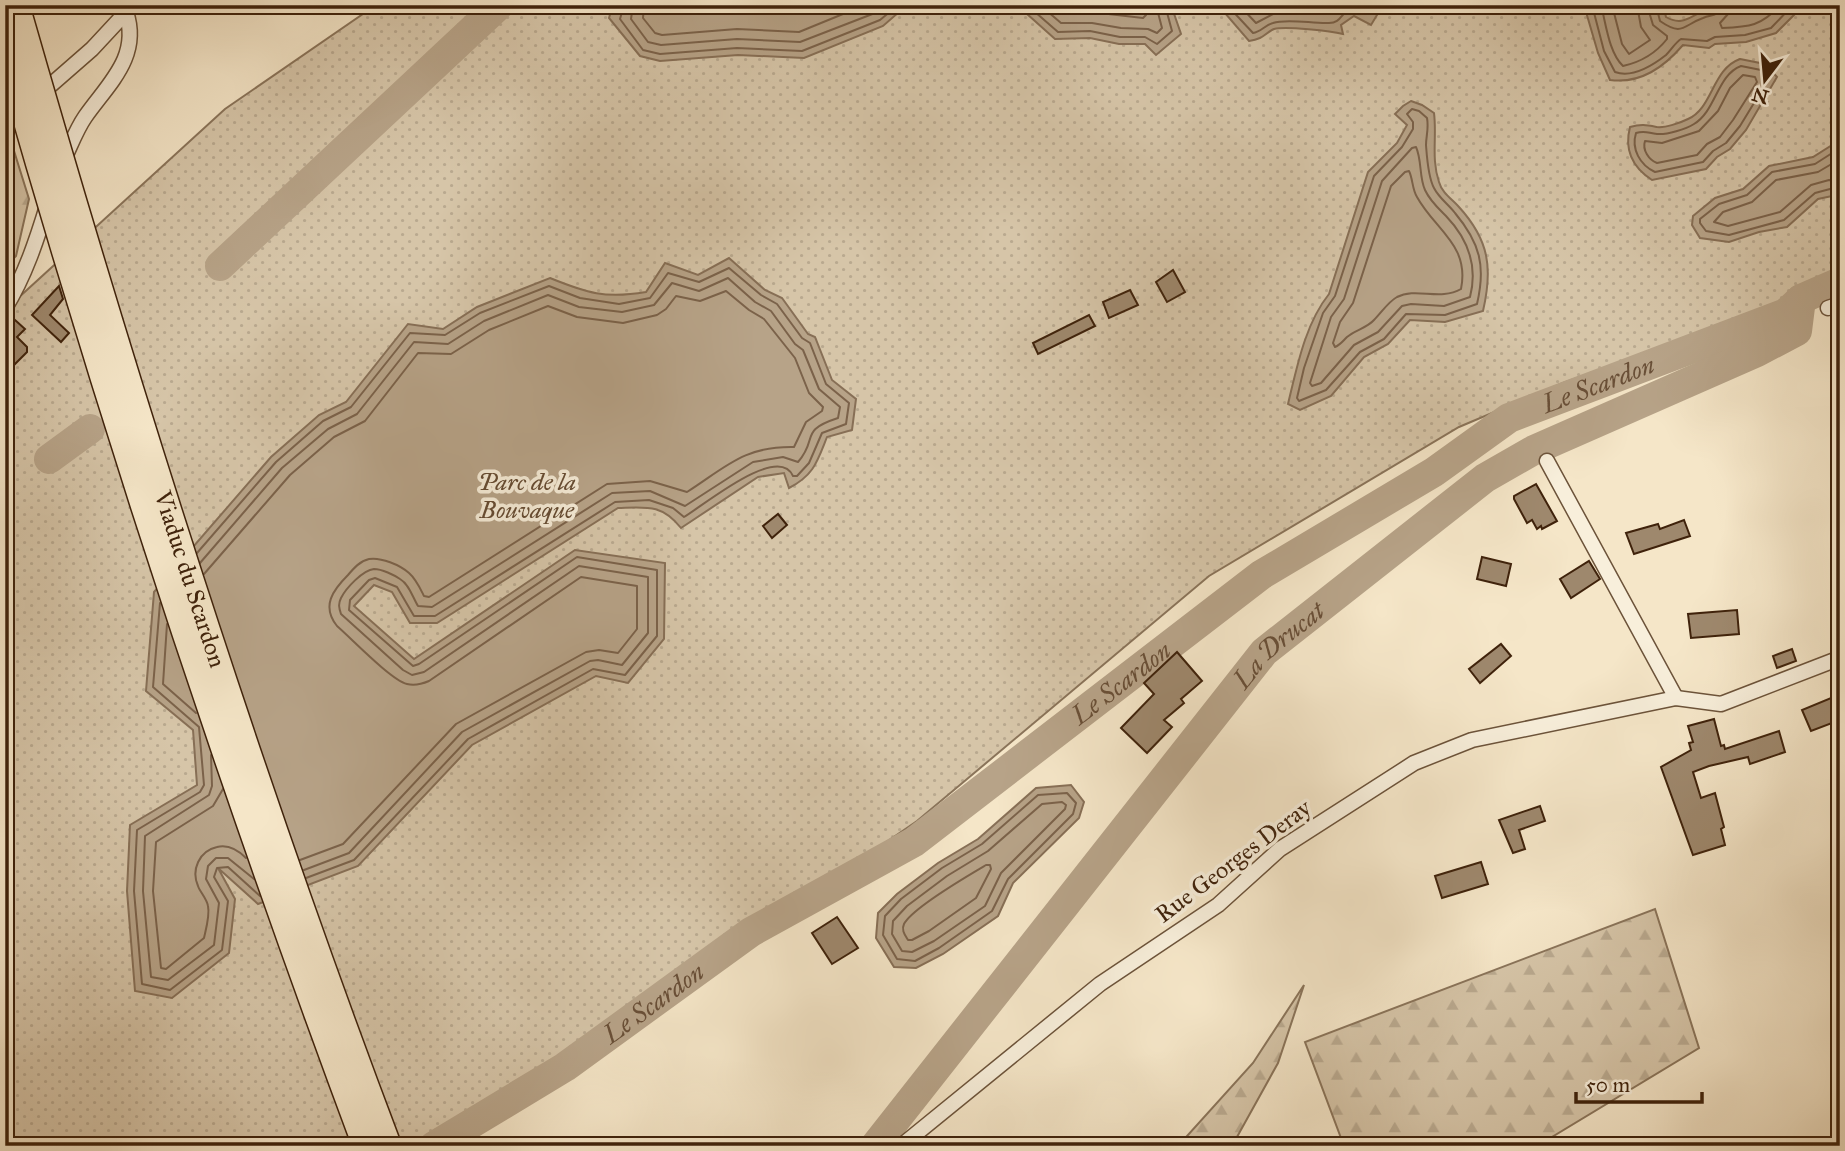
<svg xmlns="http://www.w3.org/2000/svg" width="1845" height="1151" font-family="'IM FELL Great Primer',serif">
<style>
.forest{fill:url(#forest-firs);stroke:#8a745a;stroke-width:2}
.park{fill:url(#park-dots);stroke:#8a745a;stroke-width:2}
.water{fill:#b7a388;stroke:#876f56;stroke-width:2}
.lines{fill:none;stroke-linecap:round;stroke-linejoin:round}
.shore{stroke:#7b624a;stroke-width:2}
.river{stroke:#b7a388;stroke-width:30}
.building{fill:#9e886d;stroke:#3f220b;stroke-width:2}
.street-casing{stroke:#6c533a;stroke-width:17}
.street{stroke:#f8efdb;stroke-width:14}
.highway-bridge-casing{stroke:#3f220b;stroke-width:29;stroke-linecap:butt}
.highway-bridge{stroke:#f5e6c8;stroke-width:26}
.labels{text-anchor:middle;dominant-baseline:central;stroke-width:7;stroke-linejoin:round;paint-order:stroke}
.park-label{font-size:24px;font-style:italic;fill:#654b32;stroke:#f8efdb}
.street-label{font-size:24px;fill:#3f220b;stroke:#f8efdb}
.water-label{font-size:26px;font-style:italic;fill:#694f37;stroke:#f8efdb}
</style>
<defs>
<pattern id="forest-firs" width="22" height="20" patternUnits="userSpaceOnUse" patternTransform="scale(1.75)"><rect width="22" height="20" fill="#d6c5a8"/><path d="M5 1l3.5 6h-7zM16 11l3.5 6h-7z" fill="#b9a98f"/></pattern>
<pattern id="park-dots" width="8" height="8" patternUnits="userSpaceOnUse" patternTransform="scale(1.75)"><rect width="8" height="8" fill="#d6c5a8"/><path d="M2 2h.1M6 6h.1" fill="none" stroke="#b9a98f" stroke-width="1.8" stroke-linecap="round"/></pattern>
</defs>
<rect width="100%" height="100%" fill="#f5e6c8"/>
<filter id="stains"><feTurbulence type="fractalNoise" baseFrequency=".00286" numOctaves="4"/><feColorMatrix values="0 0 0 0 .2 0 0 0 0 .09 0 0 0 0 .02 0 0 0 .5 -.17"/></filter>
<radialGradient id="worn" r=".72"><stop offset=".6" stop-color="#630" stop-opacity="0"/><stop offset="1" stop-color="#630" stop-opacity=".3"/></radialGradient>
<!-- forest -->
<g class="forest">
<polygon points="5,122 29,199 16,256 5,267"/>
<polygon points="1655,909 1699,1048 1537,1146 1344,1146 1305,1042"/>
<polygon points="1304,985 1278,1063 1232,1146 1178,1146 1253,1063"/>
</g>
<!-- park -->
<polygon class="park" points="376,5 1840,5 1840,289 1776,307 1563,383 1459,427 1209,576 917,821 457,1136 464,1146 5,1146 5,310 225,109"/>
<!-- water -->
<g class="water">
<polygon points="623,5 907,5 883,26 804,58 738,55 660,61 640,56 609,18 611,11"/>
<polygon points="1017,5 1171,5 1181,34 1156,55 1145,44 1119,44 1090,38 1055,39"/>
<path d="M1218,5H1383L1371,25L1354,16L1341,25L1343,34C1331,31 1286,26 1274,29C1265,33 1264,39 1249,41Z"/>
<path d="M1584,5H1663L1666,17C1685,28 1691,13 1711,9C1741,2 1773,5 1804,5L1776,33L1746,42L1715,44L1709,48L1683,45C1664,67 1641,84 1610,80L1598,53Z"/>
<path d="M1740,59L1765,64L1777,77L1746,130L1730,149L1717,157L1706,169L1652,180C1632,167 1624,150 1630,127C1641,124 1646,125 1657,127C1665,128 1680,123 1688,119C1713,108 1712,69 1740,59Z"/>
<path d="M1411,101L1422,105L1434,113C1437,136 1431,159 1439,182C1442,193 1452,199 1459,207C1489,240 1493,268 1483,311L1445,322L1410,320L1388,344L1364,357L1331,396L1300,410L1288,404C1297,367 1305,324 1329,294L1368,172L1397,143L1407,125L1395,114L1403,106Z"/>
<polygon points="1840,140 1840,198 1832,196 1818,199 1787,227 1759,232 1729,242 1700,238 1692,225 1693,216 1715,198 1743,189 1769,166 1813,157"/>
<path d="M729,258L765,290L782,298L808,334L815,337L832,380L856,399L852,430L827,437C817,462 814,475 789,488L784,473L758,477L681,528C662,504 647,507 618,508L437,623H410L392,592L374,585L354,606L414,659L575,550L665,563L664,639L628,683L596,676L472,745L358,866L258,904L218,868L235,899L229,953L172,998L135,991L127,891L130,825L197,785L193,730L146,691L154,592L271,457L319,415L346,402L408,324L443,329L477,307L550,278C587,293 605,299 646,292L665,263L698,275Z"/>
<polygon points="1071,785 1084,802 1079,818 1013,883 998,916 943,954 916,968 894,967 876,938 878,913 897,894 938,863 978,839 1036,788"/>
</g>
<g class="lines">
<!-- shore -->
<g class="shore">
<polyline points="624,5 620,19 643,50 660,54 737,48 802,51 880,20 898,5"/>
<polyline points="633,5 631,19 648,42 661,45 737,39 800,42 875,13 885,5"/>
<polyline points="644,5 643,18 655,33 662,35 737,29 799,32 865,5"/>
<polyline points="1027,5 1058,32 1090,31 1120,37 1145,37 1157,44 1172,31 1165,5"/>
<polyline points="1040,5 1061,23 1092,23 1121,28 1148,29 1157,33 1162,28 1156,5"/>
<polyline points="1056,5 1065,13 1091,12 1143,18 1146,15 1145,5"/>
<path d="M1227,5L1253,33C1261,32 1265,25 1273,23C1287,18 1314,24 1329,23C1347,23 1337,2 1368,14L1375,5"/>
<polyline points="1239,5 1256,23 1273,14 1329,14 1341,5"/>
<path d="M1592,5L1604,51L1615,72C1632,78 1652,66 1666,55C1671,50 1675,43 1681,39L1707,41L1715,37L1745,35L1771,28L1793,5"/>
<path d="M1601,5C1606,24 1609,53 1623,66C1641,62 1656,53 1667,39V36L1653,25L1647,5"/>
<polyline points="1612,5 1622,44 1629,54 1650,40 1641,27 1637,5"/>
<path d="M1656,5L1660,21C1683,37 1683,25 1703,18C1713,14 1719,17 1720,5"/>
<path d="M1729,5L1728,14L1720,23L1722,28C1749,27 1762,26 1780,5"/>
<path d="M1741,66L1761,70L1768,80L1740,126L1726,143L1713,151L1703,162L1655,172C1640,165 1631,149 1636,133C1645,130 1648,133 1657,134C1667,135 1686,129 1694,124C1716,111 1717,75 1741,66Z"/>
<path d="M1743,75L1755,77L1757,82L1733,120L1720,137L1707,144L1697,155L1657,163C1649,160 1642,150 1645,141L1662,143L1699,131L1718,111L1730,88Z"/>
<path d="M1412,109L1419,111L1427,118C1429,129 1426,136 1426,145C1427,158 1428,177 1434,188C1439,198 1448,204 1455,213C1480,243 1486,266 1477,304L1445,315L1406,314L1384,339L1360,352L1326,390L1299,401L1297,398L1304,368L1323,313L1335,296L1374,176L1402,147L1413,129V122L1407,114Z"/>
<path d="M1416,147C1422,160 1419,177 1425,190C1430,201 1438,208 1446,216C1468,239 1478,266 1470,297L1444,306L1411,304L1402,306L1378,332L1354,345L1321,383L1312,386L1310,383L1331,317L1344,299L1382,181L1412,148Z"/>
<polyline points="1840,148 1815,164 1772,172 1747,195 1719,204 1700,219 1700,223 1706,231 1729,235 1784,220 1815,193 1830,189 1840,190"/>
<polyline points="1840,159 1818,172 1776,180 1752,202 1723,212 1714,222 1728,226 1780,212 1811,185 1829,180 1840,181"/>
<path d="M1409,171C1413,179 1412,189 1417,197C1435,230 1470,245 1461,289C1440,301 1416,287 1397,297C1388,302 1382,312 1374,320C1367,328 1355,330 1347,337C1342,342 1340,345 1335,347L1333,343L1340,322L1353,303L1391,186L1405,172Z"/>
<path d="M197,553L276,462L323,421L351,407L410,333L445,335L480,313L549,286L580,298L619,304L650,298L668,273L699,282L729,268L761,295L777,304L802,338L810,343L826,384L849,403L846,424L822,433L809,463L797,476H793C778,443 703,506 684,517L673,508L649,500L615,502L435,616H414L397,587L375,578L369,580L350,600L349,610L413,666L419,664L577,557L657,570V636L625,675L593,669L468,739L354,860L306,878"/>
<path d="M200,563L282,468L328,429L357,414L414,342L448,344L484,321L548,295L579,307L622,312L654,305L672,283L699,291L728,278L755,302L771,311L795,344L803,350L819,389L840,407L838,418C798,431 819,438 798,462L783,457L753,462L685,506L650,491L612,493L432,607L418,606C413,598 409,584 400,579C394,575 382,569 374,569C363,570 346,588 341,598C338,604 339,608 341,614L403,670L412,675L424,672L579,566L648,577V633L622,665L598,660L590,661L462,732L349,853L304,870"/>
<path d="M204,574L290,475L334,437L365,421L418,353L451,354L489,330L548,306L577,317L623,323L657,315L666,309L676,296L700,301L726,291L749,310L764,319L795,358L809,393L823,407L822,411L806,422L794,447C744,446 726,467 687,492L650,481L607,484L429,597L424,596C420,588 416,579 409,573C400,565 381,557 369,559C360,561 354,568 348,575C333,590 321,606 337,626C352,639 391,680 407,684C415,686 422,684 429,681L581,577L637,586V629L618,653L599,650L586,652L456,724L343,844L300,860"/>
<polyline points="160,603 153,687 199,727 204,785 200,792 137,830 134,891 142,984 170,990 222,950 228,901 214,877 217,868 228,867 260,896"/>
<polyline points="167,624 163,684 196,713"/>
<polyline points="211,755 212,786 209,795 145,836 143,891 151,977 168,980 214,945 219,903 206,879 208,866 216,858 228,858 254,879"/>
<path d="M223,789L213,806L156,842L153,891L161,968L166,969L204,938C206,929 210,915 208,906C207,899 200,892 198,886C191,870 199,851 217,847C229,844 238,850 246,858"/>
<polygon points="1067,793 1076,803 1073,814 1008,879 992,911 939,948 915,961 897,959 883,935 885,916 901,899 942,868 982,844 1038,795"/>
<polygon points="1062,802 1066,805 1065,809 1001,873 985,906 934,941 912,952 902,951 892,934 893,921 907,906 947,876 988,851 1042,804"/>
<path d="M986,865H990L991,869L976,898L929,931L912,940H908C905,935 901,930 904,924C912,908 969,875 986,865Z"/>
</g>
<!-- river -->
<g class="river">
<polyline points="220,266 499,5"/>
<polyline points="49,459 90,429"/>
<path id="s1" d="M434,1146L565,1067L751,932L914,842L1261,575L1434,472L1509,418L1786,313L1801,299L1840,282"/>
<path id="s2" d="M875,1146L1264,652L1485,478L1534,450L1757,352L1797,331L1801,299"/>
</g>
</g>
<!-- building -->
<g class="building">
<polygon points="1173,270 1185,292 1167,302 1156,282"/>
<polygon points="59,286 63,299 50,315 69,333 61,342 32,315"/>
<polygon points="1130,290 1138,305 1109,318 1103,302"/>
<polygon points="1089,315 1095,326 1038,354 1033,343"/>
<polygon points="15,320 25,329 17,337 27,347 27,352 5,374 5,325 7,327"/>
<polygon points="1536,484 1557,521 1542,529 1541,526 1537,529 1532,520 1527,523 1514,499 1514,496"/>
<polygon points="778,514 787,525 772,538 763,526"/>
<polygon points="1684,520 1690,536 1634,554 1626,533 1658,524 1660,529"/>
<polygon points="1482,557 1511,564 1506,586 1477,579"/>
<polygon points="1589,561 1600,579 1571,598 1560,579"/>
<polygon points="1737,610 1739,634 1691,638 1688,614"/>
<polygon points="1501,644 1511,656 1480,683 1469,669"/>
<polygon points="1792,649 1796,661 1777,668 1773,656"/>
<polygon points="1177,652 1202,681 1181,699 1184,703 1164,720 1172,727 1147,753 1121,728 1154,694 1144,683"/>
<polygon points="1831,698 1840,720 1811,731 1802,710"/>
<polygon points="1714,719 1721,746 1724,745 1725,749 1779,731 1785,752 1750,764 1748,757 1709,766 1693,772 1701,798 1715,793 1724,827 1721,829 1725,845 1693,855 1661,767 1691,750 1689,743 1693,742 1688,726"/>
<polygon points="1540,806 1545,821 1519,830 1525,849 1513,853 1499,820"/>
<polygon points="1481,862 1488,884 1442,898 1435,876"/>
<polygon points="837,917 858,948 832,964 812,933"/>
</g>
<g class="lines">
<!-- street casing -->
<g class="street-casing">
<g id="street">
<polyline points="5,125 92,49 132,6"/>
<path d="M63,161C70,147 76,130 85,117C108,84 141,57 126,12"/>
<path d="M5,308C25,276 37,239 48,203"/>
<polyline points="1828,308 1840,304"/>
<polyline points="1547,461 1676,698"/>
<polyline points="901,1146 1100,984 1218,905 1280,849 1414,763 1472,740 1676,698 1721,704 1840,658"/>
</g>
</g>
<!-- street -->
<use href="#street" class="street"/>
<!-- highway-bridge casing -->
<g class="highway-bridge-casing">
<g id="highway-bridge">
<path id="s3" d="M16,5C126,390 246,771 388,1146"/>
<path d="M5,45C110,416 231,784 366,1146"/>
</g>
</g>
<!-- highway-bridge -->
<use href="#highway-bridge" class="highway-bridge"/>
</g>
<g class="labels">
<!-- park labels -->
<g class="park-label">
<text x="527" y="482">Parc de la<tspan x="527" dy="28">Bouvaque</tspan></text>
</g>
<!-- street labels -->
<g class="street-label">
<text stroke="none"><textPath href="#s3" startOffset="600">Viaduc du Scardon</textPath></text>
<text transform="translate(1233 861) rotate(-37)">Rue Georges Deray</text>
</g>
<!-- water labels -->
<g class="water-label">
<text stroke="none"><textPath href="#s1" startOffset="1396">Le Scardon</textPath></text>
<text stroke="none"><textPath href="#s2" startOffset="644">La Drucat</textPath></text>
<text stroke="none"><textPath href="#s1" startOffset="830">Le Scardon</textPath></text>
<text stroke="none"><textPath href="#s1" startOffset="262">Le Scardon</textPath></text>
</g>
</g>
<!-- margin -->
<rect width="1845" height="1151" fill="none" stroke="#f5e6c8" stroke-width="28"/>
<rect x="7" y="7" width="1831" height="1137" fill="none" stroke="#3f220b" stroke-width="3.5"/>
<rect x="14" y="14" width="1817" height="1123" fill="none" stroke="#3f220b" stroke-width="2"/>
<!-- north arrow -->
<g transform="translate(1765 80) rotate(196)" stroke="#f8efdb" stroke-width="5" paint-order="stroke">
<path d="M0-5L12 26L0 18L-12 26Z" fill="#3f220b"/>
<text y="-10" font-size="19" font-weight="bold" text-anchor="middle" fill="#3f220b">N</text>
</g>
<!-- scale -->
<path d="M1576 1092v10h126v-10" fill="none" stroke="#3f220b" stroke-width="3.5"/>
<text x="1586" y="1092" font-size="21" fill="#3f220b" stroke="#f8efdb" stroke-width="5" paint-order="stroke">50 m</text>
<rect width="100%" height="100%" filter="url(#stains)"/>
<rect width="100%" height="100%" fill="url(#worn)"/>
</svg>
